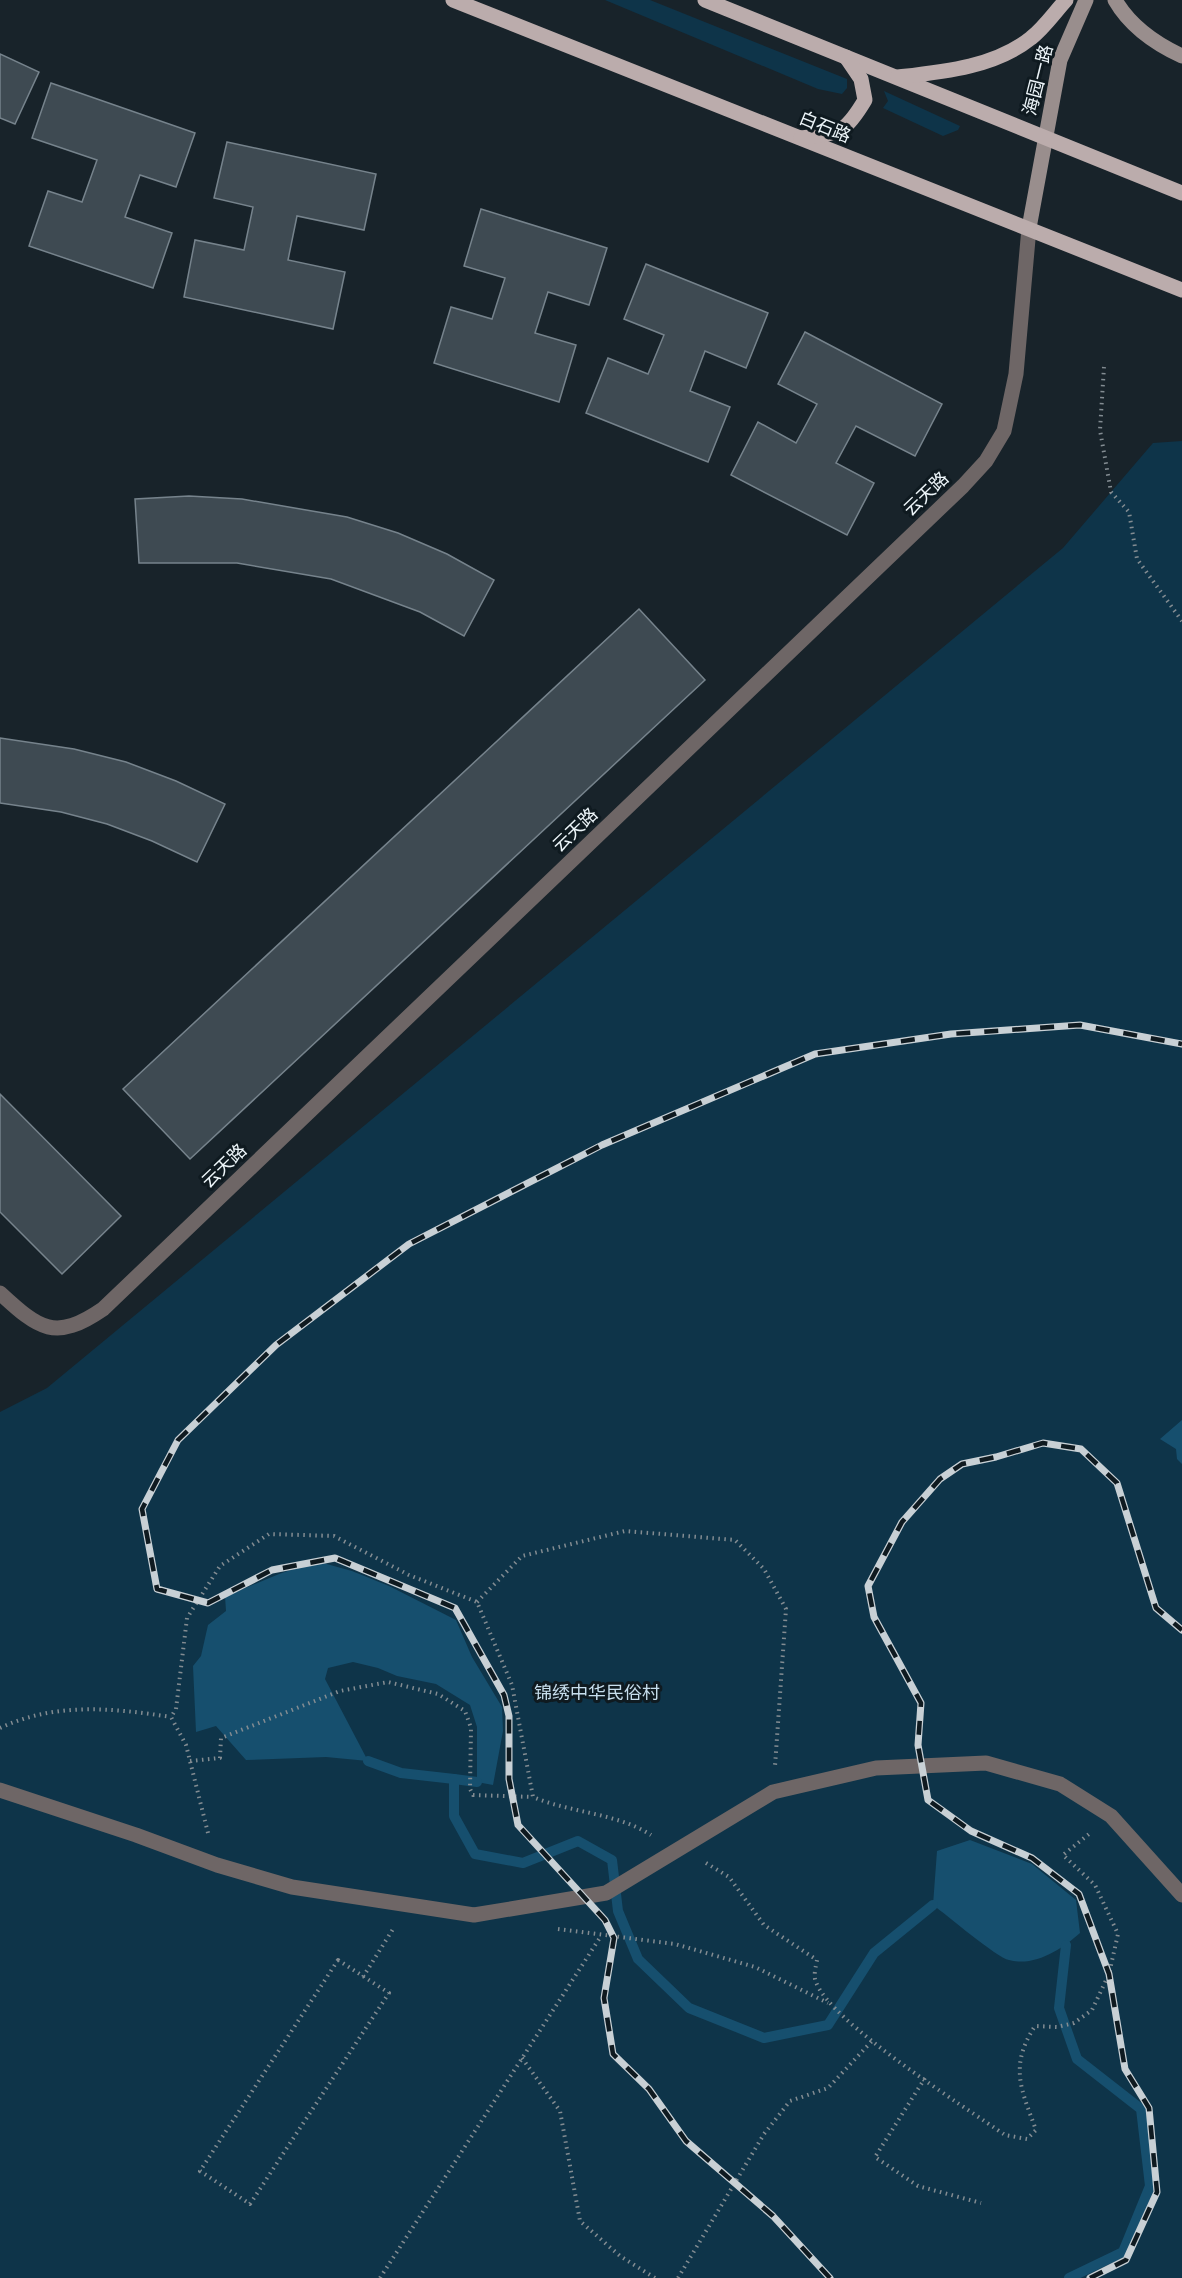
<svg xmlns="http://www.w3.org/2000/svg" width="1182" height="2278" font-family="'DM Sans','Noto Sans SC',sans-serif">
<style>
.green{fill:#0e3449}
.water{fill:#164f6e}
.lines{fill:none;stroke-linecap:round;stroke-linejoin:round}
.stream{stroke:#164f6e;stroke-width:10}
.building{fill:#3e4a52;stroke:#76838c;stroke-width:1.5}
.path{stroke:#838c92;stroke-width:4;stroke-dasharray:1.5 4.5;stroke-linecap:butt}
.street{stroke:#6e6666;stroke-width:15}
.secondary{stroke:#998e8d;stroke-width:15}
.primary{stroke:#bbacac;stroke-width:15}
.rail-casing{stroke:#c8d0d5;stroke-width:7}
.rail{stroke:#0f1a20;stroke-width:4.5;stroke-dasharray:14;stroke-linecap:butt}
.labels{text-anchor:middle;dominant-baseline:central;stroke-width:6;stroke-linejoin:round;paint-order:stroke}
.street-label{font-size:18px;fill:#edf5f9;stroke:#0f1a20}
.park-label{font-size:18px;fill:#c7deed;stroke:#0f1a20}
</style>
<rect width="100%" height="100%" fill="#18232a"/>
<!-- green -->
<g class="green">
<polygon points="605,0 650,0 847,79 847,88 842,94 818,89"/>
<polygon points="884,91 960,126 958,130 943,136 883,108 888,101"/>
<polygon points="1182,441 1182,2278 0,2278 0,1412 47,1388 1063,548 1153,443"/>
</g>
<!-- water -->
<g class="water">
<polygon points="1182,1420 1182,1464 1177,1459 1176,1449 1160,1439"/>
<path d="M323,1563L352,1571L389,1586L456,1620L472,1657L502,1707L503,1731L493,1785L477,1782V1727L470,1705L436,1684L397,1676L378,1668L353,1662L328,1668L325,1679L368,1761L326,1757L246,1760L216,1726L196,1732L193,1666L201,1656L208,1625L226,1611L225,1596C257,1585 288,1566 323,1563Z"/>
<path d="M970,1840L1032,1864L1076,1900L1080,1933C1062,1949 1035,1967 1009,1960C997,1958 947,1915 933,1905L937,1851Z"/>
</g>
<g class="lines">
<!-- stream -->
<g class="stream">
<polyline points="368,1761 401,1773 454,1779"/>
<polyline points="477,1782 454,1779 454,1816 475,1854 523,1863 578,1841 612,1860 618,1911 638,1959 689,2008 764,2038 828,2025 874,1953 933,1905"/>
<polyline points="1066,1945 1059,2008 1077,2059 1141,2109 1150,2186 1123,2252 1069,2278"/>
</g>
</g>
<!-- building -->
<g class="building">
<polygon points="0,54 39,72 15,124 0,118"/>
<polygon points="51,83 195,133 176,187 140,175 125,217 172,233 153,288 29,246 48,191 82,202 97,160 32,138"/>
<polygon points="227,142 376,174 364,230 297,216 288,260 345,272 333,329 184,297 195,240 244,250 253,207 214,198"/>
<polygon points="481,209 607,248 589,305 548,292 535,333 576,345 559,402 434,363 451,307 492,319 505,278 464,266"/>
<polygon points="646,264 768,313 746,368 705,351 690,391 730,407 708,462 586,413 608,358 648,374 664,335 624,319"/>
<polygon points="805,332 942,404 915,456 856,426 836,463 874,483 847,535 731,475 758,422 796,443 817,404 778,384"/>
<polygon points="189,496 242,499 347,517 398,533 447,554 494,580 464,636 420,612 331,579 237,563 139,563 135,499"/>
<polygon points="639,609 705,680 190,1159 123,1089"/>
<polygon points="0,738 74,749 126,762 176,781 225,804 197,862 152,841 107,824 61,812 0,803"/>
<polygon points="0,1094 121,1216 62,1274 0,1212"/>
</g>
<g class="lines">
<!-- path -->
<g class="path">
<polyline points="1104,367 1100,430 1111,492 1129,512 1137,559 1182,621"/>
<polyline points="477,1602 522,1556 625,1531 735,1540 764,1569 786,1609 775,1766"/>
<path d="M0,1728C56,1702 112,1708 171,1717"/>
<polyline points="190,1761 220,1758 221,1738 340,1691 388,1682 438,1694 465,1711 471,1728 470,1789 473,1795 533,1797"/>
<path d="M208,1833L186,1745L171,1717L176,1709L187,1618L220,1566L269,1534L334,1536L409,1575L477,1602L512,1685L533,1797C571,1813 617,1813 651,1835"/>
<path d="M706,1863L729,1877L764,1925L817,1960C816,1966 813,1976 816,1982C830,2022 965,2107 1005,2135L1027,2139L1036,2130C1021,2089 1009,2066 1035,2026L1057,2027L1074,2023L1092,2010L1109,1974L1118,1934L1095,1885L1063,1855L1089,1834"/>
<polyline points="558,1929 675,1944 755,1967 828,2003"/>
<polygon points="338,1960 389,1993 250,2204 200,2171"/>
<polyline points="363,1977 393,1929"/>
<polyline points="522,2058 560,2111 580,2221 620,2256 655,2278"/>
<polyline points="925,2078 875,2157 918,2186 981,2203"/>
<polyline points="380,2278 601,1936"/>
<polyline points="678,2278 764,2134 790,2101 828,2088 872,2041"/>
</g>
<!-- street -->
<g class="street">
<path d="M0,1293C39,1329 55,1342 103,1309L963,486L986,461L1004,431L1016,374L1029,228"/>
<polyline points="0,1790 136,1835 217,1865 292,1887 474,1915 606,1893 773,1792 876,1768 986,1763 1060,1784 1111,1816 1182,1895"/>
</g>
<!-- secondary -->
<g class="secondary">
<path d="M1115,0C1130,26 1156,44 1182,56"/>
<polyline points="1029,228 1060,60 1086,0"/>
</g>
<!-- primary -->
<g class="primary">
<polyline points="453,0 1182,290"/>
<polyline points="705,0 1182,193"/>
<path d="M898,77C943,72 995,67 1031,38C1044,28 1055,12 1066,0"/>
<path d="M801,138C840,132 844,135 865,100L861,79L846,57"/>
</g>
<!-- rail casing -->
<g class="rail-casing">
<g id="rail">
<polyline points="830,2278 773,2216 686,2141 649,2089 613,2054 604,1998 614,1938 605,1920 518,1825 509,1779 509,1716 504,1695 455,1608 335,1558 272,1570 208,1603 157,1589 142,1509 178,1440 276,1345 409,1244 602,1145 815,1054 951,1034 1080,1025 1182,1044"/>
<polyline points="1090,2278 1126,2260 1157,2192 1149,2108 1125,2069 1109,1974 1079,1894 1032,1858 971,1831 928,1800 918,1745 921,1703 874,1617 868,1586 902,1522 940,1479 962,1464 996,1457 1043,1443 1081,1449 1117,1483 1156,1608 1182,1630"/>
</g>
</g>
<!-- rail -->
<use href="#rail" class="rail"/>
</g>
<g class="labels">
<!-- street labels -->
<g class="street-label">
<text transform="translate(1038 80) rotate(-76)">海园一路</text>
<text transform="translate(825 127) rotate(22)">白石路</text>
<text transform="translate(926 494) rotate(-44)">云天路</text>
<text transform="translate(575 830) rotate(-44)">云天路</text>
<text transform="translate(224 1166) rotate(-44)">云天路</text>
</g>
<!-- park labels -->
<g class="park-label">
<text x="597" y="1693">锦绣中华民俗村</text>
</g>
</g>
</svg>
